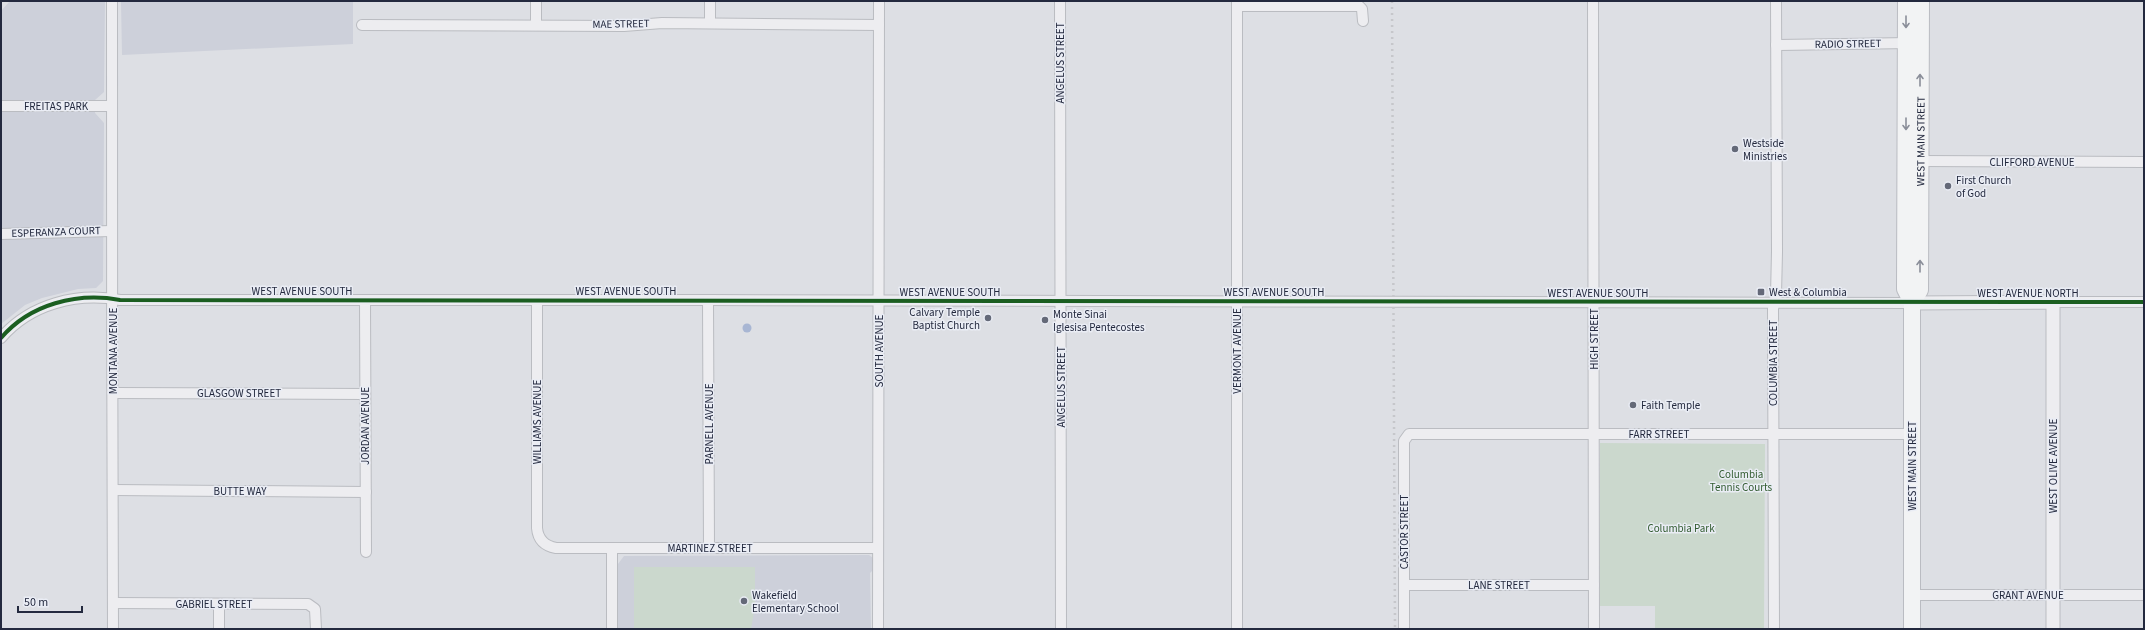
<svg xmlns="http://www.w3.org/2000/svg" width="2145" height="630" font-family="'Source Sans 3',sans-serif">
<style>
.built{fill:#cdd0da}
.green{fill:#cbd8cd}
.water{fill:#a8b6d3}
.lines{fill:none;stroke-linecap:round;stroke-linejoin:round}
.minor-casing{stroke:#babcc1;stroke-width:12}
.tertiary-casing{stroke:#babcc1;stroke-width:15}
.primary-casing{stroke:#babcc2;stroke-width:18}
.minor{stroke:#ededf0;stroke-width:10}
.tertiary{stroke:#ededf0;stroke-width:13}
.primary{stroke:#f2f3f4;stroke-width:16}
.rail{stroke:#c6c7cb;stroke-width:2.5;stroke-dasharray:2 4;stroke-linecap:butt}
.cycleway-casing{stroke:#eaedf5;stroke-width:6}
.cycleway{stroke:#1b5e20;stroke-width:4}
.oneway{stroke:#8a8e99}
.poi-dot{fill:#646978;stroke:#eaedf5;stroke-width:1.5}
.labels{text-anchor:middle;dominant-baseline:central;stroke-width:3;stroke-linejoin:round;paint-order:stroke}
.street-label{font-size:11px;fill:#23293e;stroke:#eaedf5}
.poi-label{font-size:11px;fill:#23293e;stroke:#eaedf5;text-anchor:start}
.park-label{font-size:11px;fill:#315b2f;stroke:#eaedf5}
</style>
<rect width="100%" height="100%" fill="#dddfe4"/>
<!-- built -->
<g class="built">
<polygon points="10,1 105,1 104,92 95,100 95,113 104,123 103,281 96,288 78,289 42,298 25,305 1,324 1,11"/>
<polygon points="121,1 353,1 353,44 122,55"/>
<polygon points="869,555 873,558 874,569 870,573 871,629 618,629 618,564 624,556"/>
</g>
<!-- green -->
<g class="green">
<polygon points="1600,443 1765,444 1764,629 1655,629 1655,606 1599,606"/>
<polygon points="634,567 755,567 755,606 751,629 634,629"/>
</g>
<!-- water -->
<circle class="water" cx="747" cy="328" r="4.5"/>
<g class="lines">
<!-- minor casing -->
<g class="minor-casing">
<g id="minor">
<path d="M112,1C111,210 113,420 113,629"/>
<polyline points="710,1 710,23"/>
<polyline points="1060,1 1061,629"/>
<polyline points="1237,1 1237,629"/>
<polyline points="1593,1 1594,629"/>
<polyline points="1237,6 1359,6 1362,9 1363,21"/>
<polyline points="536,24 536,1"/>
<polyline points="362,25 624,26 662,23 879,25"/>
<polyline points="1776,45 1910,43"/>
<polyline points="1,106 112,106"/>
<polyline points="1920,161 2144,162"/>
<polyline points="1,234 111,231"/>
<polyline points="708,300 709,548"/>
<polyline points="365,301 366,552"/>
<path d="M537,301V528C538,540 545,546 556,548H878"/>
<polyline points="2053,302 2144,302"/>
<path d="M1,338C30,304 77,292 120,300H708L1912,303"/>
<polyline points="114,393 365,394"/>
<polyline points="114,490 366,492"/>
<polyline points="612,548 612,629"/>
<polyline points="1404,585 1594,585"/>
<polyline points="1912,595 2144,595"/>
<polyline points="113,603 308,604 315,609 316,629"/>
<polyline points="219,604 219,629"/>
<polyline points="878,629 879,1"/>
<polyline points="1404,629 1404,441 1409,434 1911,434"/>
<polyline points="1774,629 1773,309 1776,295 1777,252 1776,1"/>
</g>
</g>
<!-- tertiary casing -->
<g class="tertiary-casing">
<polyline id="tertiary" points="1912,303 2053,302 2053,629"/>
</g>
<!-- primary casing -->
<g class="primary-casing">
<g id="primary">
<polyline points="1906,1 1905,289 1912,303 1912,629"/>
<path id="s1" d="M1912,303L1920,290L1921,1"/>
</g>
</g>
<!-- minor -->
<use href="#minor" class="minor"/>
<!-- tertiary -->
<use href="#tertiary" class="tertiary"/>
<!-- primary -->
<use href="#primary" class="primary"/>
<!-- rail -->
<polyline class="rail" points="1392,1 1395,629"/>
<!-- cycleway casing -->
<g class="cycleway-casing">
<path id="cycleway" d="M1,338C30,304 77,292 120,300L2144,302"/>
</g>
<!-- cycleway -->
<use href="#cycleway" class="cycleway"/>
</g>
<!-- one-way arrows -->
<defs><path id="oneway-shaft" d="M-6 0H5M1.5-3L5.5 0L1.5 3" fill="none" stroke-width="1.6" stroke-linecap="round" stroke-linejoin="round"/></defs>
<g class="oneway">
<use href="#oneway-shaft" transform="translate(1906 22) rotate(90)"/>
<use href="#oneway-shaft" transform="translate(1920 80) rotate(-90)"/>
<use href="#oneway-shaft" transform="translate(1906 124) rotate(90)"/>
<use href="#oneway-shaft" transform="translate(1920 266) rotate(-90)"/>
</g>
<!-- markers -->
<g class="poi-dot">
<circle cx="1735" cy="149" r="4"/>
<circle cx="1948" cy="186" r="4"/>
<rect x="1757" y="288" width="8" height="8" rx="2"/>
<circle cx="988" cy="318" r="4"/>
<circle cx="1045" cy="320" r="4"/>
<circle cx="1633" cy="405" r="4"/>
<circle cx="744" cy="601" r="4"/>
</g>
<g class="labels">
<!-- street labels -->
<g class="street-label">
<text transform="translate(621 24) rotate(-1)">MAE STREET</text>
<text transform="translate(1848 44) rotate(-1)">RADIO STREET</text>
<text transform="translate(1060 63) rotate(-90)">ANGELUS STREET</text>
<text x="56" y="106">FREITAS PARK</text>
<text stroke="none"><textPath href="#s1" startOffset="164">WEST MAIN STREET</textPath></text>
<text x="2032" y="162">CLIFFORD AVENUE</text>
<text transform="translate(56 232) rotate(-2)">ESPERANZA COURT</text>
<text x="302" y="291">WEST AVENUE SOUTH</text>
<text x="626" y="291">WEST AVENUE SOUTH</text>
<text x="950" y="292">WEST AVENUE SOUTH</text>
<text x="1274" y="292">WEST AVENUE SOUTH</text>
<text x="1598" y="293">WEST AVENUE SOUTH</text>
<text x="2028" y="293">WEST AVENUE NORTH</text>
<text transform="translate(1594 339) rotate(-90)">HIGH STREET</text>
<text transform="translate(113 351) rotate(-90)">MONTANA AVENUE</text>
<text transform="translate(879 351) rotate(-90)">SOUTH AVENUE</text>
<text transform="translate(1237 351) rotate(-90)">VERMONT AVENUE</text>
<text transform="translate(1773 363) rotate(-90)">COLUMBIA STREET</text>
<text transform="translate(1061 387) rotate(-90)">ANGELUS STREET</text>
<text x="239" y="393">GLASGOW STREET</text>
<text transform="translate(537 422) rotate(-90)">WILLIAMS AVENUE</text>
<text transform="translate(709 424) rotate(-90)">PARNELL AVENUE</text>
<text transform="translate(365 426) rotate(-90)">JORDAN AVENUE</text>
<text x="1659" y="434">FARR STREET</text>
<text transform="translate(1912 466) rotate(-90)">WEST MAIN STREET</text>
<text transform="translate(2053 466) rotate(-90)">WEST OLIVE AVENUE</text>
<text x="240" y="491">BUTTE WAY</text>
<text transform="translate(1404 532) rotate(-90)">CASTOR STREET</text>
<text x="710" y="548">MARTINEZ STREET</text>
<text x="1499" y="585">LANE STREET</text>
<text x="2028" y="595">GRANT AVENUE</text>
<text x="214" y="604">GABRIEL STREET</text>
</g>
<!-- poi labels -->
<g class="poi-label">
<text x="1743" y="143">Westside<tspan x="1743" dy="13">Ministries</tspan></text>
<text x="1956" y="180">First Church<tspan x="1956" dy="13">of God</tspan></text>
<text x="1769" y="292">West &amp; Columbia</text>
<text x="980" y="312" text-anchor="end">Calvary Temple<tspan x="980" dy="13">Baptist Church</tspan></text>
<text x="1053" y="314">Monte Sinai<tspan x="1053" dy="13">Iglesisa Pentecostes</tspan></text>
<text x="1641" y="405">Faith Temple</text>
<text x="752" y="595">Wakefield<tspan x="752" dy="13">Elementary School</tspan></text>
</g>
<!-- park labels -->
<g class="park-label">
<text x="1741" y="474">Columbia<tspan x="1741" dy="13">Tennis Courts</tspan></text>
<text x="1681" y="528">Columbia Park</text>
</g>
</g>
<!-- border -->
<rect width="2145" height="630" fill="none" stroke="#23293e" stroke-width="4"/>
<!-- scale -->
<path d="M18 606v6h64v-6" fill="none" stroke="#23293e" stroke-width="2"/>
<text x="24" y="606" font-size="12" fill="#23293e" stroke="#eaedf5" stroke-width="3" paint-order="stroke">50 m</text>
</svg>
